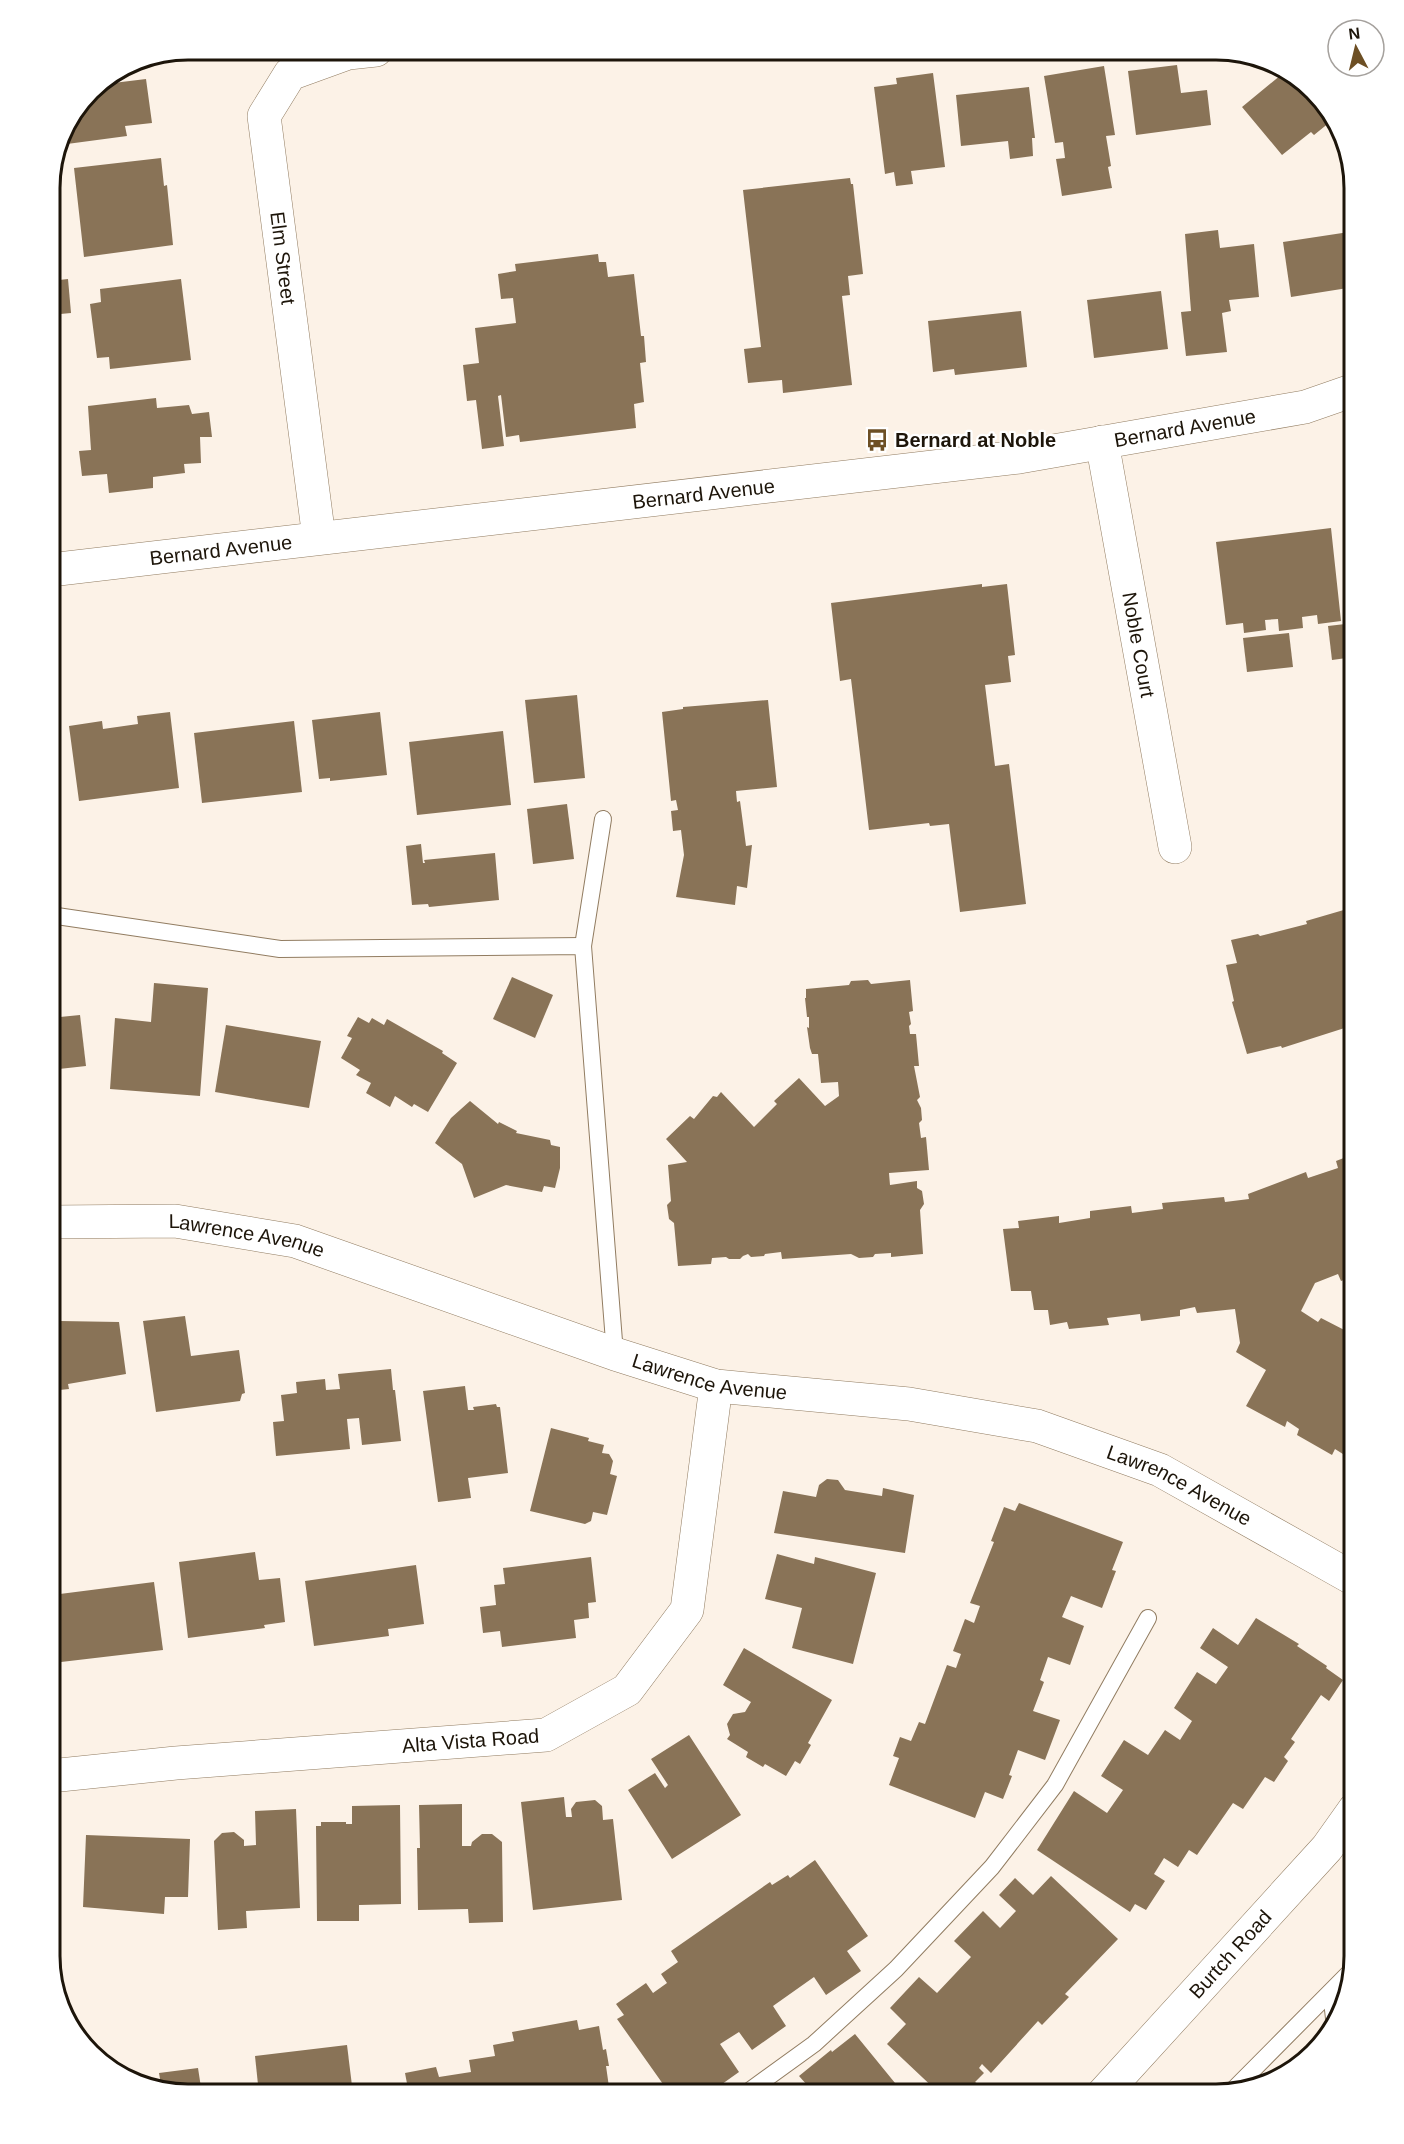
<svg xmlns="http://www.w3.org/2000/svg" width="1404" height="2144" font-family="Helvetica,sans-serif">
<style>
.building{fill:#897357}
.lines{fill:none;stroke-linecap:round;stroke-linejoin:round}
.service-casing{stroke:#917c61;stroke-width:18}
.minor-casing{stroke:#917c61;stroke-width:34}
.tertiary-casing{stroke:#917c61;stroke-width:34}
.secondary-casing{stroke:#917c61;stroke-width:34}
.service{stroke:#fff;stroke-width:16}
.minor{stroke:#fff;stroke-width:33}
.tertiary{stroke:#fff;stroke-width:33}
.secondary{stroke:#fff;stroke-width:33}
.labels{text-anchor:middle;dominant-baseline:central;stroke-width:4.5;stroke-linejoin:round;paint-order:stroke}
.street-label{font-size:20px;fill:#1d150a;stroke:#fff}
.poi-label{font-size:20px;font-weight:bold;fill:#1d150a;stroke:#fff;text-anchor:start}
.rim{fill:none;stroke:#1d150a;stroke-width:3}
</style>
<rect width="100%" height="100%" fill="#fcf2e7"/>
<!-- building -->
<g class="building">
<polygon points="1177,65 1181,93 1207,90 1211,125 1136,135 1128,71"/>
<polygon points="1104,66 1115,135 1106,136 1111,166 1108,167 1112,188 1062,196 1056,159 1065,158 1063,142 1055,143 1044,76"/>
<polygon points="1287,70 1335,118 1314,135 1311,132 1282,155 1242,107"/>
<polygon points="933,73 945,167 911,171 913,184 896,186 894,172 885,174 874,87 897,84 896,78"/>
<polygon points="146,79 152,123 125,126 127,136 67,144 65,128 90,90 97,85"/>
<polygon points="1029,87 1035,138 1032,138 1033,156 1010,159 1008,141 961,146 956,95"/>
<polygon points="161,158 164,186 167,185 173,245 84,257 74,168"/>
<polygon points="850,178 851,184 853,184 863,274 848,276 850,295 842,296 852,385 783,393 782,380 748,383 744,349 761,347 743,190"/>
<polygon points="1218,230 1220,248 1254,244 1259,297 1229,300 1231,311 1222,313 1227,352 1186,356 1181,312 1191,311 1185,234"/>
<polygon points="1349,232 1354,267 1354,287 1291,297 1283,242"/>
<polygon points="598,254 599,262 606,262 608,277 634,274 641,336 644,336 646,362 640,363 644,402 634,404 636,428 520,442 519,435 506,437 501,395 498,396 504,446 482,449 476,400 467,401 463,365 479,363 475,328 516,323 513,298 501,299 498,274 516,271 515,264"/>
<polygon points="68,279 71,313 50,315 50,281"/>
<polygon points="181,279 191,360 110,369 109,357 97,358 90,304 101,302 100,289"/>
<polygon points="1161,291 1168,349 1094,358 1087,300"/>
<polygon points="1021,311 1027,367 955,375 954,369 933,372 928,321"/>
<polygon points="156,398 157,408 189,405 192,414 209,412 212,437 200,437 201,463 184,464 185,473 153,477 153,488 109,493 107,474 82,476 79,451 91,450 88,406"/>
<polygon points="1354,526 1354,562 1353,562 1349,527"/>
<polygon points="1331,528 1341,621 1318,624 1317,615 1302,617 1303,628 1279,631 1278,619 1265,620 1266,630 1244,633 1243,623 1226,625 1216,542"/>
<polygon points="982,584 982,587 1007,584 1015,655 1008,656 1011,682 985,685 995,766 1009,764 1026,904 960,912 949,824 930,826 929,823 869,830 851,679 840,681 831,603"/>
<polygon points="1354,623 1354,657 1332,660 1328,626"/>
<polygon points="1289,633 1293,667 1247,672 1243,638"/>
<polygon points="577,695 585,778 534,783 525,700"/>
<polygon points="768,700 777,787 736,791 737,802 740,801 746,846 752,845 747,888 737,886 735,905 676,897 684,855 681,830 673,831 671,811 678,810 676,800 671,801 662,712 683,709 683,707"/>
<polygon points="170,712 179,788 79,801 69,726 102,721 103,729 138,724 137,716"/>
<polygon points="380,712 387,775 330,781 330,778 319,779 312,720"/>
<polygon points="294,721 302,792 202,803 194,733"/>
<polygon points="503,731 511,805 417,815 409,742"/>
<polygon points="567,804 574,859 533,864 527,809"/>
<polygon points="421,844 423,863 425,863 424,860 495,853 499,900 429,907 428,904 412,905 406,846"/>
<polygon points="1354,907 1354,1025 1282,1048 1281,1046 1247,1054 1232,1002 1234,1001 1226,965 1237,963 1231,940 1258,934 1260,936 1307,924 1306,921"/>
<polygon points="512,977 553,995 535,1038 493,1019"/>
<polygon points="868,980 871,984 910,980 913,1011 909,1012 911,1024 909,1026 910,1034 916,1034 919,1066 914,1066 920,1097 917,1100 921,1108 922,1120 919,1123 921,1138 926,1137 929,1170 889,1173 890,1185 917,1181 917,1188 922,1191 924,1204 920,1210 923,1254 891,1257 891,1253 875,1254 873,1257 859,1258 851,1254 782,1259 781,1252 765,1254 764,1256 751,1257 748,1254 743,1256 740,1259 729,1259 726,1257 712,1258 711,1264 678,1266 674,1223 669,1219 667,1205 671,1201 668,1165 687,1162 666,1139 690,1116 694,1119 713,1096 717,1097 721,1092 754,1127 777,1104 774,1101 799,1078 825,1106 839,1096 838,1082 821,1083 818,1054 812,1054 810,1048 807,1027 809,1028 809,1017 807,1017 805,998 806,998 806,989 849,985 851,981"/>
<polygon points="154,983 208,988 200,1096 110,1089 115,1018 151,1022"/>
<polygon points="80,1015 86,1066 50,1070 50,1018"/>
<polygon points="358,1017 369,1023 372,1018 384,1025 387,1019 443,1051 442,1053 457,1063 428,1112 414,1104 412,1107 395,1096 390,1107 366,1093 371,1083 356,1075 360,1070 341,1058 352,1038 347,1036"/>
<polygon points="226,1025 321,1041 309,1108 215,1092"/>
<polygon points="470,1101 498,1124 499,1122 517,1131 516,1133 550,1140 551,1145 560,1147 560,1168 555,1188 544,1186 542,1192 506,1185 474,1198 462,1164 435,1143 451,1118"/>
<polygon points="1354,1154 1354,1276 1341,1281 1338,1274 1315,1283 1301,1311 1318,1322 1321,1318 1354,1335 1354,1461 1335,1449 1332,1455 1297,1435 1299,1429 1287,1421 1285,1427 1246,1406 1266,1370 1236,1352 1240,1343 1235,1309 1197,1313 1195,1307 1180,1310 1180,1316 1141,1321 1140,1314 1107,1318 1109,1325 1069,1329 1067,1322 1050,1325 1048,1310 1034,1310 1031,1291 1011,1291 1003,1229 1019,1228 1018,1221 1059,1216 1059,1223 1090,1218 1090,1211 1131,1206 1132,1213 1163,1209 1162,1203 1224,1197 1225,1202 1249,1199 1248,1194 1306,1172 1308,1178 1338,1168 1336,1161"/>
<polygon points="185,1316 191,1356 239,1350 245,1393 242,1394 240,1401 156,1412 143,1321"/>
<polygon points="60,1321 119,1322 126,1374 68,1384 69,1389 50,1391 50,1324"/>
<polygon points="391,1369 393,1390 395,1390 401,1441 362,1445 359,1418 347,1419 350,1449 276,1456 273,1422 284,1421 281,1395 297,1393 296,1382 325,1379 326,1390 340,1389 338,1374"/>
<polygon points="465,1386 468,1410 474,1410 473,1407 496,1404 497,1407 500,1407 508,1473 468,1478 471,1498 438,1502 423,1391"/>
<polygon points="551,1428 589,1438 588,1441 604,1445 602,1453 609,1454 613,1461 610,1474 617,1476 607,1515 593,1512 591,1521 585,1524 530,1511"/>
<polygon points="827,1479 838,1480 845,1490 882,1496 883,1488 914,1495 905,1553 774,1533 783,1491 816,1497 819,1485"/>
<polygon points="1019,1503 1123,1542 1112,1570 1116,1571 1102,1608 1071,1596 1062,1617 1084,1626 1070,1665 1048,1657 1040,1680 1044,1682 1033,1711 1060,1720 1045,1760 1018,1750 1009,1775 1012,1776 1003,1799 985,1792 975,1818 889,1785 899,1758 893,1756 900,1737 911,1741 919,1722 925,1724 947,1665 956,1668 961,1654 953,1651 965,1619 974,1623 980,1606 970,1603 994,1542 991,1541 1004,1507 1015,1511"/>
<polygon points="255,1552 259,1580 280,1578 285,1622 264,1625 265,1628 188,1638 179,1562"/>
<polygon points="777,1554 814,1564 815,1557 876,1573 853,1664 792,1648 802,1608 765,1599"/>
<polygon points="591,1557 596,1602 588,1603 589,1618 574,1620 576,1638 502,1647 500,1631 483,1633 480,1607 496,1605 494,1585 505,1584 503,1568"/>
<polygon points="416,1565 424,1624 388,1629 389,1636 314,1646 305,1581"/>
<polygon points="154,1582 163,1650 61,1662 52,1595"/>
<polygon points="1256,1618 1299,1644 1297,1646 1327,1666 1326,1668 1343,1680 1329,1701 1321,1695 1291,1739 1295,1742 1284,1757 1288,1761 1274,1782 1265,1777 1243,1809 1233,1803 1197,1855 1189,1850 1178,1867 1164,1858 1154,1874 1165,1881 1146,1910 1135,1904 1130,1912 1037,1850 1074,1791 1107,1813 1123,1790 1101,1776 1124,1740 1148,1755 1165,1730 1180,1740 1192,1721 1174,1708 1197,1672 1216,1684 1228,1667 1200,1648 1213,1628 1238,1645"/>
<polygon points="744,1648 832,1700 808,1743 811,1745 800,1764 795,1761 786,1776 765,1764 763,1767 746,1757 748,1752 727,1739 730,1735 727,1724 733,1714 745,1712 751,1702 723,1685"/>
<polygon points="689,1735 741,1815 672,1859 628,1790 655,1773 665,1788 668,1785 651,1759"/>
<polygon points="564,1797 566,1817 572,1817 571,1809 576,1802 595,1800 602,1806 603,1820 613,1819 622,1900 533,1910 521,1802"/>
<polygon points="462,1804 462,1846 471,1846 472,1842 482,1834 492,1834 502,1842 503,1922 469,1923 468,1909 418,1910 417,1848 420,1848 419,1805"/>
<polygon points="400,1805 401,1904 359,1905 359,1921 317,1921 316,1826 321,1826 321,1822 346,1822 346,1824 352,1824 352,1806"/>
<polygon points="296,1809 300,1908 246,1911 247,1928 218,1930 214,1841 222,1833 234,1832 244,1840 244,1846 256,1845 255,1811"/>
<polygon points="86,1835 190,1839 188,1897 165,1897 164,1914 83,1907"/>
<polygon points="815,1860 868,1936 847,1951 861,1971 826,1995 814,1977 773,2006 786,2026 752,2050 739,2032 720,2044 739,2072 708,2094 670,2094 617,2019 624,2015 616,2004 646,1983 653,1993 667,1983 661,1974 678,1962 671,1951 770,1882 772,1885 788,1875 790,1878"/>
<polygon points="1051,1876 1118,1939 1065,1994 1069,1997 1042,2025 1038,2021 991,2073 982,2064 979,2068 984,2073 975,2082 978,2084 968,2094 940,2094 887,2044 906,2024 890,2008 919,1977 937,1993 971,1957 954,1941 983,1911 1000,1928 1016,1911 999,1895 1015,1878 1033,1895"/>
<polygon points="50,1917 61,1919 54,1971 50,1956"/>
<polygon points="577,2020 579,2030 599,2026 603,2050 606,2049 609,2066 606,2066 610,2094 409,2094 405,2073 436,2067 439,2077 471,2072 469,2060 495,2056 493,2045 514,2041 512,2032"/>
<polygon points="855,2034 904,2094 815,2094 799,2076 831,2050 832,2052"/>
<polygon points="347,2045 353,2094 259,2094 255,2056"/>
<polygon points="198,2068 202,2094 180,2094 154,2086 161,2085 159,2073"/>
</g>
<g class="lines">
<!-- service casing -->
<g class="service-casing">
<g id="service">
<polyline points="50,915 280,949 583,946 615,1354"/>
<polyline points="583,946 603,819"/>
<polyline points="1331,1992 1335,2027"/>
<polyline points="1233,2090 1350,1972"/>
<polyline points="745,2094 814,2044 896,1969 992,1867 1055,1785 1148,1618"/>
</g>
</g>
<!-- minor casing -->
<g class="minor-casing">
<g id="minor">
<path id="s1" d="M1102,442L1175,847"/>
<polyline points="319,538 264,116 290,74 348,53 376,50"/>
<path id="s2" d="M50,1222L175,1221L295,1241L615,1354L716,1386L909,1404L1037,1426L1160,1470L1354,1579"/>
<path id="s3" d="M50,1776L176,1763L546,1735L627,1690L687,1610L716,1386"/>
</g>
</g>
<!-- tertiary casing -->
<g class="tertiary-casing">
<g id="tertiary">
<path id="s4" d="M50,570L1019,457L1305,407L1354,390"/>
</g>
</g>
<!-- secondary casing -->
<g class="secondary-casing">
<g id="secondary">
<path id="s5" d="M1103,2094L1327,1848L1354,1810"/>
</g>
</g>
<!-- service -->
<use href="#service" class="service"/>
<!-- minor -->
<use href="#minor" class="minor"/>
<!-- tertiary -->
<use href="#tertiary" class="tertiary"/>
<!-- secondary -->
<use href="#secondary" class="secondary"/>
</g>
<!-- icons -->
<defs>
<g id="bus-bare" transform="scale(1.8)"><path d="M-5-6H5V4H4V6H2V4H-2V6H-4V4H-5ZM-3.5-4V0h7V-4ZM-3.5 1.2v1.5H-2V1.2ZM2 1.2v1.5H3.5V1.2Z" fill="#6d4f24" stroke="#fff" stroke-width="2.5" paint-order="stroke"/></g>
</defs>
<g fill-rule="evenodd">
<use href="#bus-bare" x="877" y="440"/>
</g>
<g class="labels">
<!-- street labels -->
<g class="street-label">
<text transform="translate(283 258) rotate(83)">Elm Street</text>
<text stroke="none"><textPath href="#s4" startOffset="1144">Bernard Avenue</textPath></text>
<text stroke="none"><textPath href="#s4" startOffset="658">Bernard Avenue</textPath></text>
<text stroke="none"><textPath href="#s4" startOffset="172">Bernard Avenue</textPath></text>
<text stroke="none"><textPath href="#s1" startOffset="206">Noble Court</textPath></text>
<text stroke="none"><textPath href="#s2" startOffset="198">Lawrence Avenue</textPath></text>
<text stroke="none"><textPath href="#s2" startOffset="684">Lawrence Avenue</textPath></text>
<text stroke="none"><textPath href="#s2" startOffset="1170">Lawrence Avenue</textPath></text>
<text stroke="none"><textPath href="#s3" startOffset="422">Alta Vista Road</textPath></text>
<text stroke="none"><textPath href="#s5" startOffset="189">Burtch Road</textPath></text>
</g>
<!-- poi labels -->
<g class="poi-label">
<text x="895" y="440">Bernard at Noble</text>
</g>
</g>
<!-- crop -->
<path d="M0 0H1404V2144H0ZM188 60H1216A128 128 0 0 1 1344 188V1956A128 128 0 0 1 1216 2084H188A128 128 0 0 1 60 1956V188A128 128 0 0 1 188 60Z" fill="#fff" fill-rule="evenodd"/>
<path class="rim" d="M188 60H1216A128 128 0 0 1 1344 188V1956A128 128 0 0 1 1216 2084H188A128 128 0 0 1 60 1956V188A128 128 0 0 1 188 60Z"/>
<!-- north arrow -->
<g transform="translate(1356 48) rotate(353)"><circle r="28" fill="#ffffff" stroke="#a5a19d" stroke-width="1.5"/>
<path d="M0-4.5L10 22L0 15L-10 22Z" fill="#6d4f24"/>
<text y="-9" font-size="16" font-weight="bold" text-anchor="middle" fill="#1d150a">N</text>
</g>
</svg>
